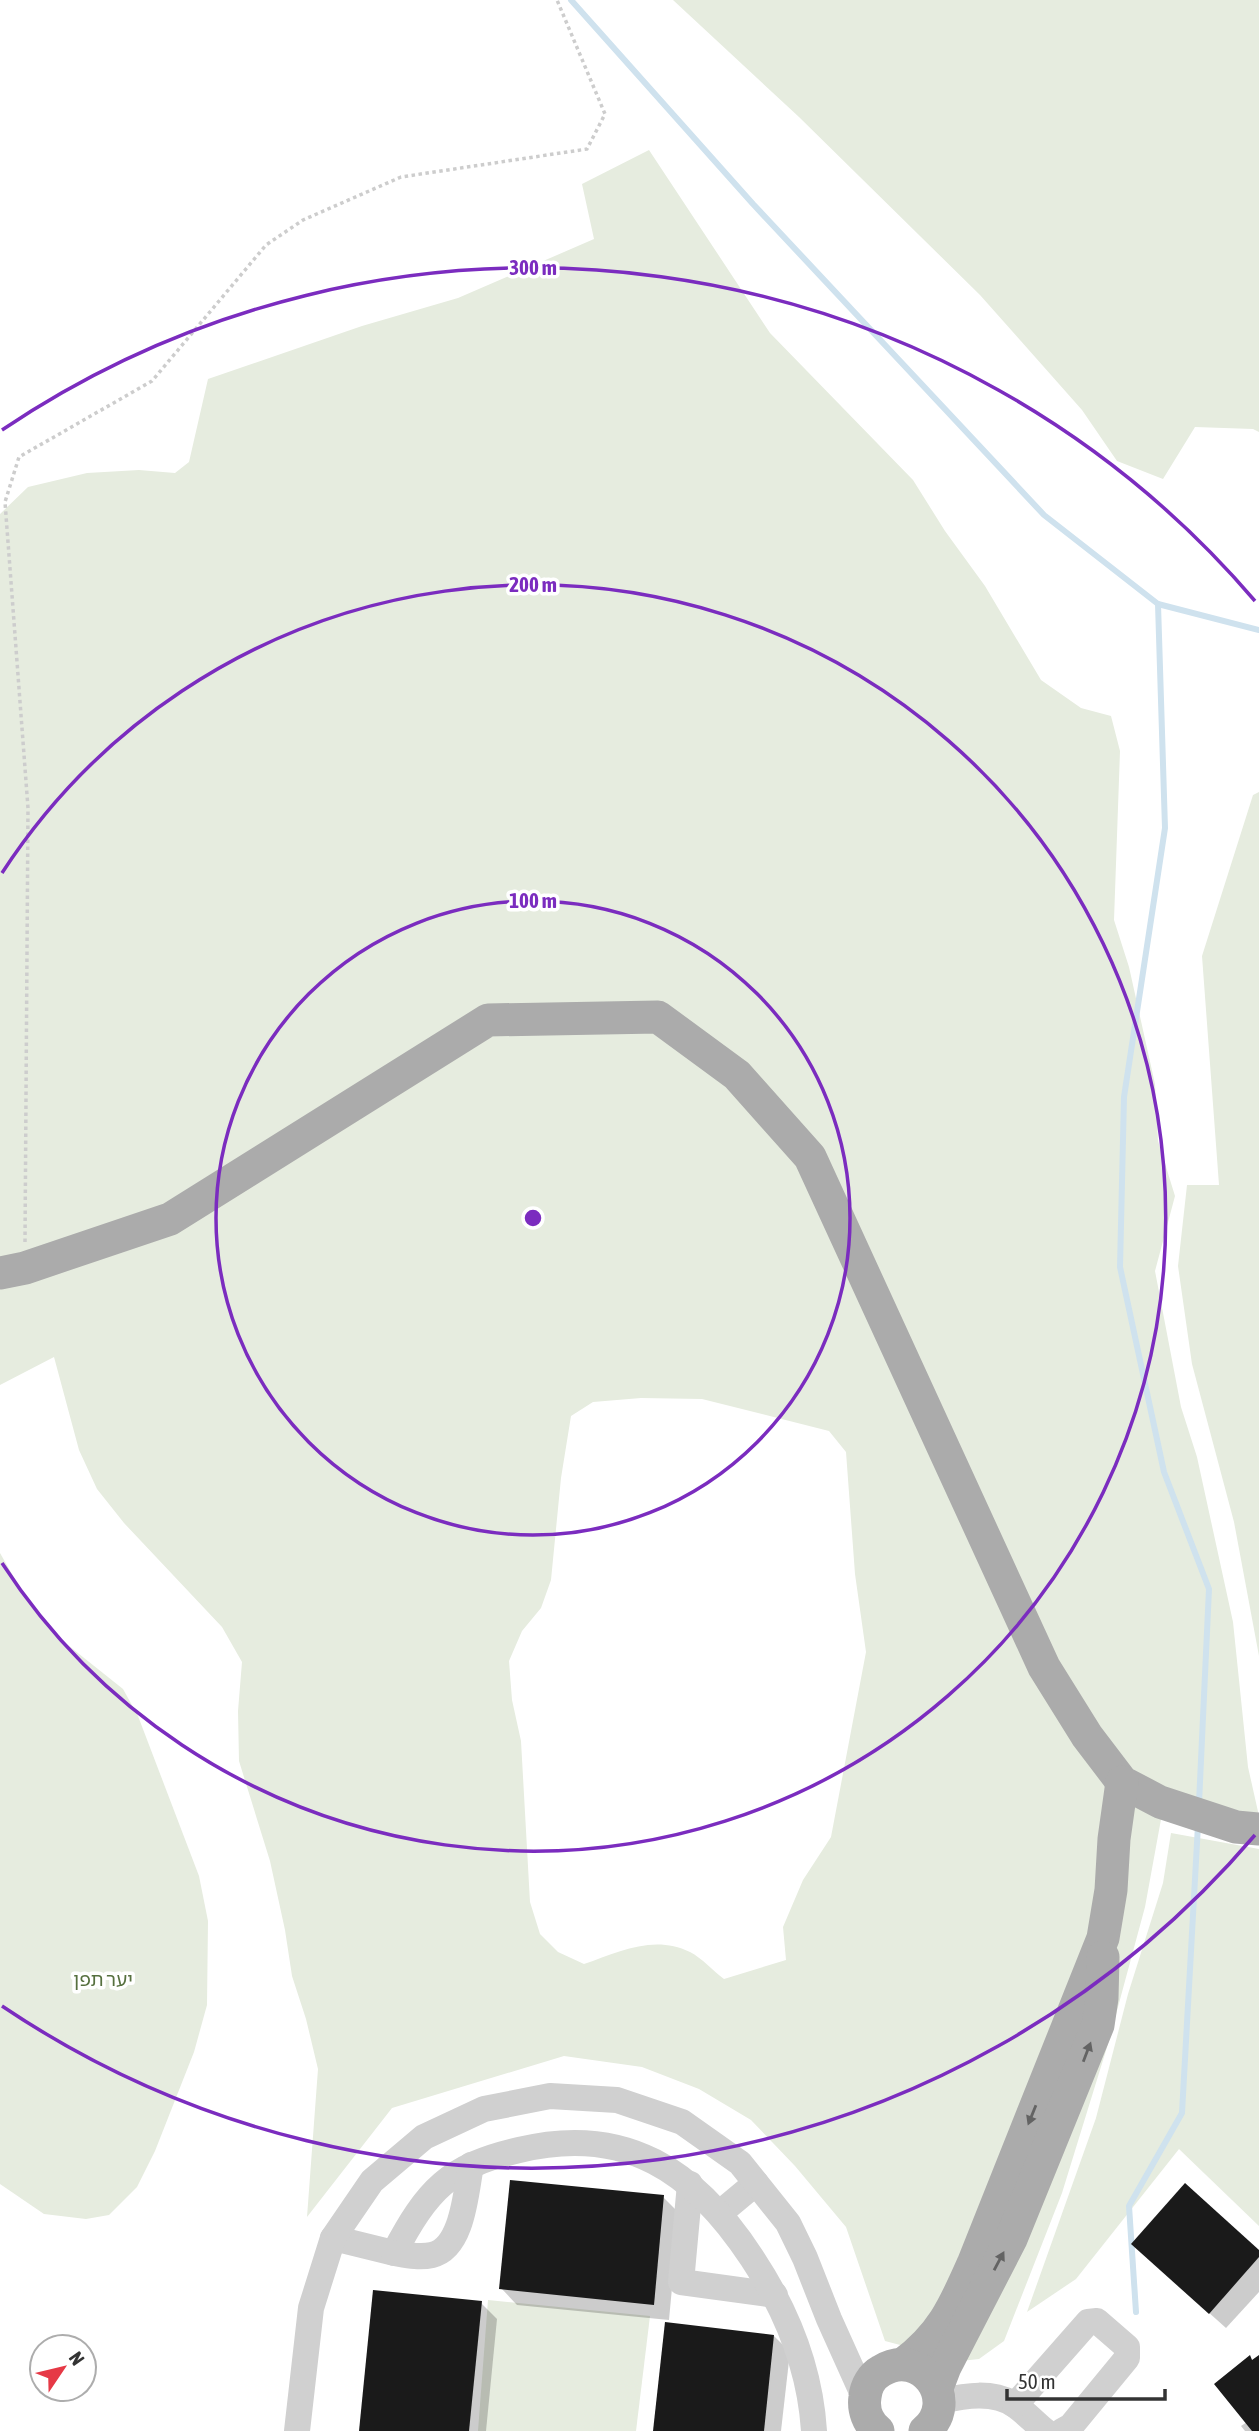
<svg xmlns="http://www.w3.org/2000/svg" width="1259" height="2431" font-family="'Asap Condensed','Noto Sans Hebrew',sans-serif">
<style>
.green{fill:#e6ecdf;fill-rule:evenodd}
.shadow{fill:#0003}
.lines{fill:none;stroke-linecap:round;stroke-linejoin:round}
.stream{stroke:#cfe2ee;stroke-width:6}
.building{fill:#1a1a1a}
.path{stroke:#cdcdcd;stroke-width:3.5;stroke-dasharray:3.5 3.5;stroke-linecap:butt}
.minor{stroke:#d0d0d0;stroke-width:26}
.major{stroke:#ababab;stroke-width:33}
.oneway{fill:#636363}
.ring{fill:none;stroke:#7b2cbf;stroke-width:3.5}
.labels{text-anchor:middle;dominant-baseline:central;stroke-width:7;stroke-linejoin:round;paint-order:stroke}
.park-label{font-size:19px;fill:#56703f;stroke:#fff}
.centre{fill:#7b2cbf;stroke:#fff;stroke-width:3.5}
.ring-label{font-size:21px;text-anchor:middle;font-weight:bold;fill:#7b2cbf;stroke:#fff;stroke-width:7;stroke-linejoin:round;paint-order:stroke}
</style>
<rect width="100%" height="100%" fill="#fff"/>
<!-- green -->
<g class="green">
<polygon points="673,0 1259,0 1259,432 1253,429 1195,427 1163,479 1117,461 1082,410 980,295 799,117"/>
<path d="M649,150L770,333L913,480L945,531L985,586L1041,680L1081,708L1111,716L1120,751L1114,920L1129,967L1155,1084L1158,1141L1175,1196L1155,1271L1181,1407L1197,1457L1233,1622L1248,1767L1259,1816L1166,1792L1145,1907L1108,2044L1062,2193L1004,2341L979,2359L961,2361L885,2341L846,2227L795,2166L751,2120L699,2089L642,2067L564,2056L392,2108L307,2217L318,2069L306,2019L292,1976L285,1930L270,1861L239,1761L238,1711L242,1662L222,1627L124,1523L97,1489L79,1450L54,1357L0,1385V514L28,487L87,473L139,470L175,473L189,462L208,379L362,326L458,298L594,239L582,184ZM641,1398L702,1399L829,1431L846,1452L855,1574L866,1652L831,1837L803,1880L783,1927L786,1960L724,1979C713,1971 702,1958 690,1952C654,1934 618,1952 584,1964L558,1952L540,1934L530,1902L521,1741L512,1700L509,1661L522,1631L541,1608L551,1580L561,1478L571,1416L593,1402Z"/>
<polygon points="1259,792 1259,1656 1234,1522 1192,1364 1178,1266 1187,1185 1219,1185 1202,956 1253,795"/>
<polygon points="0,1553 25,1597 64,1642 123,1689 138,1716 199,1876 208,1921 207,2005 194,2052 155,2151 137,2187 109,2215 86,2219 44,2214 0,2184"/>
<polygon points="1171,1833 1259,1849 1259,2226 1179,2149 1076,2279 1027,2312 1096,2118 1128,1994 1163,1883"/>
<polygon points="488,2300 650,2316 636,2431 478,2431"/>
</g>
<!-- shadow -->
<g class="shadow">
<polygon points="663,2197 679,2213 669,2320 517,2305 501,2288"/>
<polygon points="1259,2252 1259,2292 1226,2328 1150,2260"/>
<polygon points="481,2303 497,2319 486,2431 361,2431"/>
<polygon points="774,2336 790,2352 781,2431 655,2431"/>
<polygon points="1259,2357 1259,2431 1245,2431 1241,2426 1247,2422 1250,2358 1254,2361"/>
</g>
<g class="lines">
<!-- stream -->
<g class="stream">
<polyline points="571,0 753,204 1044,515 1158,604 1259,630"/>
<polyline points="1158,604 1165,828 1124,1097 1120,1267 1164,1472 1209,1589 1199,1803"/>
<polyline points="1136,2312 1129,2206 1182,2113 1198,1825"/>
</g>
</g>
<!-- building -->
<g class="building">
<polygon points="510,2180 664,2195 654,2305 499,2289"/>
<polygon points="1185,2183 1259,2250 1259,2257 1209,2314 1131,2244"/>
<polygon points="373,2290 482,2301 469,2431 359,2431"/>
<polygon points="665,2322 774,2335 764,2431 653,2431"/>
<polygon points="1250,2355 1252,2360 1259,2355 1259,2431 1252,2431 1214,2384"/>
</g>
<g class="lines">
<!-- path -->
<polyline class="path" points="25,1242 28,808 5,502 19,457 152,381 266,245 303,220 401,177 587,149 605,114 557,0"/>
<!-- minor -->
<g class="minor">
<polyline points="690,2184 681,2282 775,2295"/>
<polyline points="720,2213 756,2183"/>
<path d="M333,2238L394,2253C427,2190 449,2166 519,2150C626,2124 695,2171 752,2258C787,2311 810,2367 814,2431"/>
<path d="M394,2253C406,2255 419,2258 432,2255C463,2248 466,2191 471,2165"/>
<path d="M940,2401C964,2396 994,2390 1016,2406C1026,2413 1035,2423 1045,2431"/>
<polyline points="1015,2405 1088,2322 1097,2321 1127,2347 1127,2358 1071,2426 1062,2431"/>
<polyline points="297,2431 311,2308 333,2238 372,2181 424,2137 484,2109 550,2096 617,2100 682,2122 740,2163 788,2223 805,2258 829,2319 865,2399"/>
</g>
<!-- major -->
<g class="major">
<polyline points="0,1273 25,1268 170,1219 488,1020 658,1017 737,1075 810,1157 1044,1667 1087,1736 1122,1782 1160,1802 1236,1827 1259,1829"/>
<path d="M903,2364C942,2335 954,2307 973,2264L1103,1938L1111,1890L1114,1839L1122,1782"/>
<polyline points="937,2388 945,2367 1011,2239 1098,2025 1102,1998 1103,1957"/>
<path d="M878,2431C868,2423 863,2410 865,2397C866,2386 872,2376 881,2371C921,2346 961,2401 925,2431"/>
</g>
</g>
<!-- one-way arrows -->
<defs><path id="oneway-solid" d="M-6-.8H1V-3.2L6.5 0L1 3.2V.8H-6Z" transform="scale(1.75)"/></defs>
<g class="oneway">
<use href="#oneway-solid" transform="translate(1087 2052) rotate(-69)"/>
<use href="#oneway-solid" transform="translate(1032 2115) rotate(112)"/>
<use href="#oneway-solid" transform="translate(999 2261) rotate(-62)"/>
</g>
<!-- distance rings -->
<g class="ring">
<circle cx="533" cy="1218" r="317"/>
<path d="M2 873A633 633 0 1 1 2 1563"/>
<path d="M1255 1835A950 950 0 0 1 2 2006M2 430A950 950 0 0 1 1255 601"/>
</g>
<g class="labels">
<!-- park labels -->
<g class="park-label">
<text x="103" y="1979">יער תפן</text>
</g>
</g>
<circle cx="533" cy="1218" r="10" class="centre"/>
<g class="ring-label">
<text x="533" y="275">300 m</text>
<text x="533" y="592">200 m</text>
<text x="533" y="908">100 m</text>
</g>
<!-- north arrow -->
<g transform="translate(63 2368) rotate(55)"><circle r="33" fill="#ffffff" stroke="#adadad" stroke-width="2"/>
<path d="M0-5L12 26L0 18L-12 26Z" fill="#e63946"/>
<text y="-10" font-size="19" font-weight="bold" text-anchor="middle" fill="#333333">N</text>
</g>
<!-- scale -->
<path d="M1007 2389v10h158v-10" fill="none" stroke="#333333" stroke-width="3.5"/>
<text x="1018" y="2389" font-size="21" fill="#333333" stroke="#ffffff" stroke-width="5" paint-order="stroke">50 m</text>
</svg>
